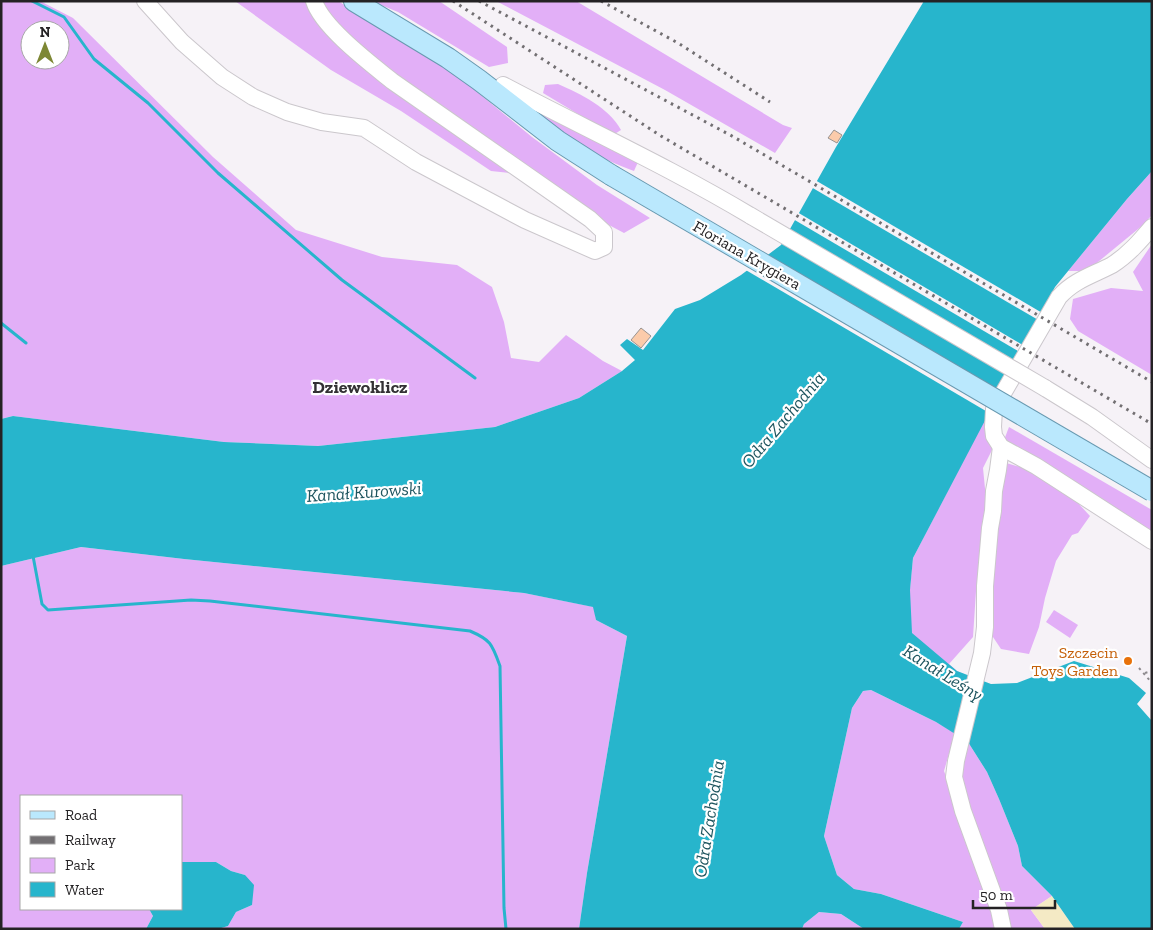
<svg xmlns="http://www.w3.org/2000/svg" width="1153" height="930" font-family="'Zilla Slab',serif">
<style>
.green{fill:#e2aff7;fill-rule:evenodd}
.sand{fill:#f4eac5}
.water{fill:#27b5cc}
.pier{fill:#f6f2f7}
.lines{fill:none;stroke-linecap:round;stroke-linejoin:round}
.stream{stroke:#27b5cc;stroke-width:3}
.building{fill:#fbcbaa;stroke:#989390}
.minor-casing{stroke:#cbc7cc;stroke-width:18}
.major-casing{stroke:#6899b0;stroke-width:22}
.path{stroke:#8c898d;stroke-width:2;stroke-dasharray:2.5 4;stroke-linecap:butt}
.minor{stroke:#fff;stroke-width:16}
.major{stroke:#bae8fd;stroke-width:20}
.rail{stroke:#726f72;stroke-width:3;stroke-dasharray:2.5 5;stroke-linecap:butt}
.minor-bridge-casing{stroke:#cbc7cc;stroke-width:18;stroke-linecap:butt}
.major-bridge-casing{stroke:#6899b0;stroke-width:22;stroke-linecap:butt}
.minor-bridge{stroke:#fff;stroke-width:16}
.major-bridge{stroke:#bae8fd;stroke-width:20}
.food-dot{fill:#e8710a;stroke:#fff;stroke-width:2}
.labels{text-anchor:middle;dominant-baseline:central;stroke-width:4.5;stroke-linejoin:round;paint-order:stroke}
.street-label{font-size:16px;fill:#242224;stroke:#fff}
.food-label{font-size:16px;fill:#c56008;stroke:#fff;text-anchor:end}
.neighbourhood-label{font-size:18px;font-weight:bold;fill:#333134;stroke:#fff}
.water-label{font-size:18px;font-style:italic;fill:#1e555f;stroke:#fff}
</style>
<rect width="100%" height="100%" fill="#f6f2f7"/>
<!-- green -->
<g class="green">
<path d="M1,1H40L73,18L213,157L296,230L382,257L457,265L492,287L504,322L511,358L539,362L566,335L603,361L622,371L579,398L495,427L318,446L224,442L13,416L1,419ZM30,30H60V60H30Z"/>
<polygon points="235,1 338,1 448,68 532,137 597,185 650,218 624,233 511,173 491,171 401,111 331,70"/>
<polygon points="371,1 439,1 507,47 508,63 489,67 398,12"/>
<polygon points="496,1 576,1 783,125 792,128 775,153 665,90"/>
<path d="M558,84C581,94 608,107 621,130L613,135L543,93L545,85Z"/>
<path d="M535,110L638,162L634,171C603,160 555,136 535,110Z"/>
<polygon points="1152,171 1152,215 1143,225 1087,271 1068,271 1127,199"/>
<polygon points="1152,244 1152,375 1078,331 1070,319 1073,299 1111,288 1143,291 1133,272"/>
<polygon points="985,419 995,444 983,468 987,509 976,591 973,637 949,664 957,671 964,674 959,682 906,629 913,558"/>
<polygon points="1009,427 1152,510 1152,531 1004,440"/>
<polygon points="1003,462 1027,469 1077,502 1090,516 1078,533 1072,535 1056,561 1045,598 1039,627 1029,654 1001,649 991,634 989,581"/>
<polygon points="81,547 184,559 524,593 594,607 596,620 627,636 587,873 579,929 218,929 228,926 236,912 252,905 245,875 231,871 216,862 181,862 181,796 21,796 21,909 149,909 153,916 146,929 1,929 1,566"/>
<polygon points="1054,610 1078,625 1070,638 1046,622"/>
<polygon points="871,690 936,722 955,733 944,771 992,903 960,777 968,742 987,772 999,799 1018,846 1022,866 1052,896 1031,910 1045,929 959,929 963,922 881,894 854,889 837,875 824,836 852,708 863,691"/>
<polygon points="819,912 841,914 864,929 802,929 804,924"/>
</g>
<!-- sand -->
<polygon class="sand" points="1052,896 1075,929 1045,929 1031,910"/>
<!-- water -->
<g class="water">
<polygon points="924,1 1152,1 1152,171 1127,199 1055,287 913,558 910,590 912,633 957,671 991,684 1017,683 1074,661 1129,678 1146,693 1137,704 1152,721 1152,929 1075,929 1052,896 1022,866 1018,846 999,799 987,772 968,742 936,722 871,690 863,691 852,708 824,836 837,875 854,889 881,894 963,922 959,929 864,929 841,914 819,912 804,924 802,929 579,929 587,873 627,636 596,620 593,607 524,593 184,559 81,547 1,566 1,419 13,416 224,442 318,446 495,427 579,398 622,371 635,360 620,345 627,339 643,350 675,309 700,300 741,275 781,245 836,147"/>
<polygon points="181,862 216,862 231,871 245,875 254,885 252,905 236,912 228,926 218,929 146,929 153,916 149,909 181,909"/>
</g>
<!-- pier -->
<g class="pier">
<polygon points="815,180 1044,314 1040,321 811,187"/>
<polygon points="797,212 1026,347 1023,354 793,219"/>
<polygon points="765,254 1002,394 991,414 744,269"/>
</g>
<g class="lines">
<!-- stream -->
<g class="stream">
<polyline points="32,1 64,17 94,59 148,103 218,173 342,280 475,378"/>
<polyline points="1,323 26,343"/>
<path d="M33,556L42,604L48,610L191,600L210,601L470,631C491,640 492,644 500,666L504,908L506,929"/>
</g>
</g>
<!-- building -->
<g class="building">
<polygon points="834,130 842,135 837,143 828,138"/>
<polygon points="641,328 651,336 641,348 631,340"/>
</g>
<g class="lines">
<!-- minor casing -->
<g class="minor-casing">
<g id="minor">
<path d="M145,1L182,42L222,77L253,97L287,112L322,122L364,128L416,162L525,220L595,251L604,247V232L590,219L392,81C371,64 322,27 314,1"/>
<path d="M503,85C586,129 671,168 751,216"/>
<path d="M1152,227C1140,241 1128,255 1112,265C1093,275 1074,280 1059,297L994,409L993,427L994,436L1001,447L1036,466L1152,541"/>
<polyline points="1045,388 1092,417 1152,460"/>
<polyline points="1001,447 998,470 994,491 993,511 990,528 985,586 985,627 982,653 956,761 954,777 963,811 999,910 1003,929"/>
</g>
</g>
<!-- major casing -->
<g class="major-casing">
<polyline id="major" points="354,1 448,58 479,80 558,141 611,175"/>
</g>
<!-- path -->
<g class="path">
<polyline points="1139,668 1152,683"/>
<polyline points="1145,673 1152,671"/>
</g>
<!-- minor -->
<use href="#minor" class="minor"/>
<!-- major -->
<use href="#major" class="major"/>
<!-- rail -->
<g class="rail">
<polyline points="453,1 661,136 1152,424"/>
<polyline points="479,1 732,136 1152,382"/>
<polyline points="601,1 678,43 770,102"/>
</g>
<!-- minor-bridge casing -->
<g class="minor-bridge-casing">
<polyline id="minor-bridge" points="751,216 1045,388"/>
</g>
<!-- major-bridge casing -->
<g class="major-bridge-casing">
<polyline id="major-bridge" points="611,175 1152,491"/>
</g>
<!-- minor-bridge -->
<use href="#minor-bridge" class="minor-bridge"/>
<!-- major-bridge -->
<use href="#major-bridge" class="major-bridge"/>
</g>
<!-- markers -->
<circle class="food-dot" cx="1128" cy="661" r="5"/>
<g class="labels">
<!-- street labels -->
<g class="street-label">
<text transform="translate(747 255) rotate(30)">Floriana Krygiera</text>
</g>
<!-- food labels -->
<g class="food-label">
<text x="1118" y="652">Szczecin<tspan x="1118" dy="18">Toys Garden</tspan></text>
</g>
<!-- neighbourhood labels -->
<g class="neighbourhood-label">
<text x="360" y="387">Dziewoklicz</text>
</g>
<!-- water labels -->
<g class="water-label">
<text transform="translate(783 420) rotate(-50)">Odra Zachodnia</text>
<text transform="translate(364 492) rotate(-4)">Kanał Kurowski</text>
<text transform="translate(943 673) rotate(32)">Kanał Leśny</text>
<text transform="translate(709 819) rotate(-81)">Odra Zachodnia</text>
</g>
</g>
<!-- border -->
<rect width="1153" height="930" fill="none" stroke="#242224" stroke-width="5"/>
<!-- legend -->
<rect x="20" y="795" width="162" height="115" fill="#ffffff" stroke="#a7a7a7"/>
<rect x="30" y="811" width="25" height="8" fill="#bae8fd" stroke="#a7a7a7"/>
<text x="65" y="820" font-size="15" fill="#242224">Road</text>
<rect x="30" y="836" width="25" height="8" fill="#726f72" stroke="#a7a7a7"/>
<text x="65" y="845" font-size="15" fill="#242224">Railway</text>
<rect x="30" y="858" width="25" height="15" fill="#e2aff7" stroke="#a7a7a7"/>
<text x="65" y="870" font-size="15" fill="#242224">Park</text>
<rect x="30" y="882" width="25" height="15" fill="#27b5cc" stroke="#a7a7a7"/>
<text x="65" y="895" font-size="15" fill="#242224">Water</text>
<!-- north arrow -->
<g transform="translate(45 45)"><circle r="24" fill="#ffffff" stroke="#a7a7a7"/>
<path d="M0-4L9 19L0 12L-9 19Z" fill="#7d8734"/>
<text y="-8" font-size="14" font-weight="bold" text-anchor="middle" fill="#242224">N</text>
</g>
<!-- scale -->
<path d="M973 900v8h82v-8" fill="none" stroke="#242224" stroke-width="2.5"/>
<text x="980" y="900" font-size="15" fill="#242224" stroke="#ffffff" stroke-width="4" paint-order="stroke">50 m</text>
</svg>
